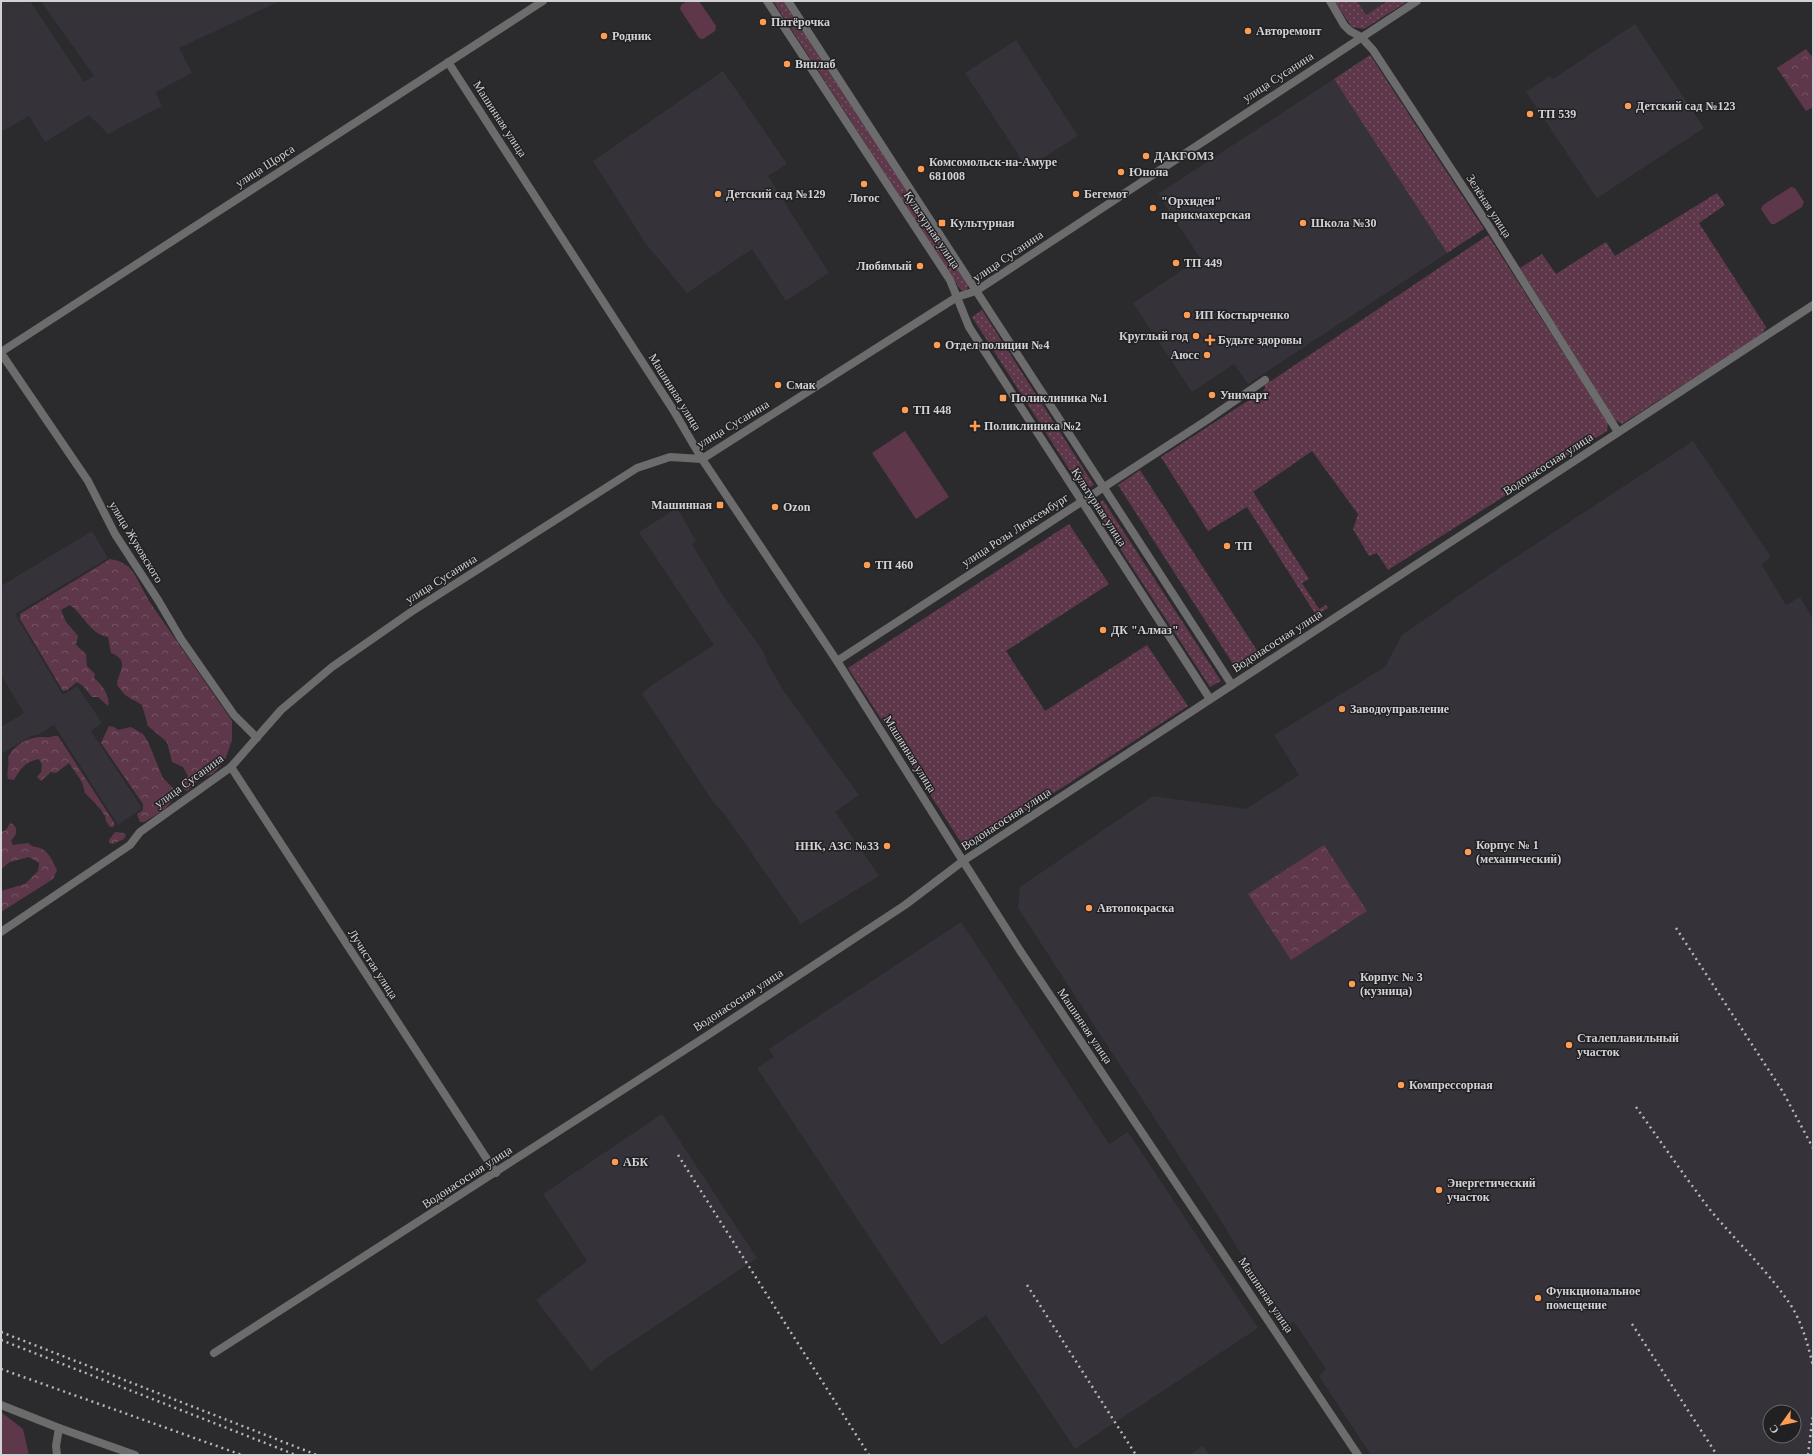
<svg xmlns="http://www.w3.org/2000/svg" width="1814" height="1456" font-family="Georgia,serif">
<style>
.built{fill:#36323a;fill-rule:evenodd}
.grass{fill:url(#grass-dots)}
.forest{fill:url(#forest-crowns)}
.garden{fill:#5e384a}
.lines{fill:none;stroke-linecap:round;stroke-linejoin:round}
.minor{stroke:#6c6c6d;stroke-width:8}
.tertiary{stroke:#6c6c6d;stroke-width:8}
.rail{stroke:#b6b5b7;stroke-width:2.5;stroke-dasharray:2 4;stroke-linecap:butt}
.poi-dot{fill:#fd9d54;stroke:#212023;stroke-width:1.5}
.labels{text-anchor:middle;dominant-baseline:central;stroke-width:3;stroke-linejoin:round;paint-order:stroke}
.poi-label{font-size:12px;font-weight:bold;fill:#d2d1d3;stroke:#212023;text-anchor:start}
.street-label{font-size:12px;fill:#d2d1d3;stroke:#212023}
</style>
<defs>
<pattern id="grass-dots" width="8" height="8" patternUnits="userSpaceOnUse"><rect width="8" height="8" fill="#5e384a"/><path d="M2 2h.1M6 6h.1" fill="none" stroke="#745463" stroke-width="1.8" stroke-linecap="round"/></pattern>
<pattern id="forest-crowns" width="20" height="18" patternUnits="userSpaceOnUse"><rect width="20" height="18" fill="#5e384a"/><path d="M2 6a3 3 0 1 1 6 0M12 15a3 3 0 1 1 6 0" fill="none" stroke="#745463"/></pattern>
</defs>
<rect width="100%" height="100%" fill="#2b2a2d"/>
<!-- built -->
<g class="built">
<polygon points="1,1 30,1 84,82 94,76 41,1 280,1 179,48 192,73 156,92 162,106 108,134 89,115 45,142 29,116 3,131 1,129"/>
<polygon points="1357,1 1388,1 1366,15"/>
<polygon points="1635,24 1704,128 1597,198 1526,92 1550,76 1553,79"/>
<polygon points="1016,40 1078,136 1027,168 965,73"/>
<polygon points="723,71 787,164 768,176 829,273 786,301 752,249 687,293 646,244 593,161"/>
<polygon points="1334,79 1447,253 1248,384 1234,364 1192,392 1133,303 1200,258 1158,194"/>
<path d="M1693,441L1771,557L1762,565L1786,605L1800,597L1813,619V1455H1371L1319,1376L1326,1369L1294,1322L1287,1326L1269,1300L1218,1216L1018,908L1020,887L1153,796L1246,809L1299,775L1274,735L1385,667L1402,635L1496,570ZM1770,1412H1794V1436H1770Z"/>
<polygon points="677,508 696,541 692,544 722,594 763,651 768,664 783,690 859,795 835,812 879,876 801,924 725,815 714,803 642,694 652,685 714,645 639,532"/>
<polygon points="92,531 108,558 15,614 63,695 77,686 102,723 91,731 142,808 118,825 54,725 40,734 31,736 1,754 1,727 24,713 1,675 1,586"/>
<polygon points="961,922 1109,1144 1128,1132 1258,1328 1075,1449 986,1315 941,1345 757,1068 774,1057 769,1049"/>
<polygon points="662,1114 757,1258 606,1359 591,1371 536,1300 587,1261 543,1194"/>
<polygon points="1203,1446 1209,1455 1189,1455"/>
</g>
<!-- grass -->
<g class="grass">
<polygon points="773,1 783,1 968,285 967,290 964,291 960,289"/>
<polygon points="1334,1 1357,1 1366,15 1388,1 1408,1 1364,29 1352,27"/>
<polygon points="1370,55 1484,229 1447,253 1334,79"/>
<polygon points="1717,193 1725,205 1699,223 1766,327 1762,334 1622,424 1615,420 1520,268 1542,254 1556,274 1606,242 1615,256"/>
<polygon points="1488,235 1608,423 1607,431 1388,570 1377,553 1369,556 1353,529 1358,514 1312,451 1253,492 1309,579 1302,583 1319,609 1326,605 1328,608 1316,615 1247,507 1208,531 1161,457 1263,391 1265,388 1265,385"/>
<polygon points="982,310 1094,485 1083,491 972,317"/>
<polygon points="1140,470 1258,652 1235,667 1118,485"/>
<polygon points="1103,500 1221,681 1210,687 1093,507"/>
<polygon points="1069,524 1109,584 1006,651 1045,711 1147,645 1188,706 966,850 848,668"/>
</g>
<!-- forest -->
<g class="forest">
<polygon points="1806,49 1813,58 1813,107 1806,111 1777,68"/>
<path d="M110,559L119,561L129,567L135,575L149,601L232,721V740L225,760L213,774L200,778L188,791L183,789L182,785L188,776L183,767L172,762L167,742L148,726L142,705L125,695L117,685C118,671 131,661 111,653L108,637C90,634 84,615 70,605L61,610L66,622L78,636L76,645L86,654L87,666L95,674L94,678C101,683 111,697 108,706L98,697H92L83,686L77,682L67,690L63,691L20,619V614Z"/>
<path d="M109,726L114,727L118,730L131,727L143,734L148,742L163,778L175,790C174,807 157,814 144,822H140L137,814L143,810V804L101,743Z"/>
<path d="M54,736H58L115,824L113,827H110L106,821L105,816L98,806L85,793L82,782L69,763L56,773L51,772L41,781L37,777L41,772L42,765L39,759C25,762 21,768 14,780L8,779C6,771 10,765 8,757C15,745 27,737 42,737C47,737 49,738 54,736Z"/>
<path d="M10,823L13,824L16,828V834L11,841L13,845L28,843C33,848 37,846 42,849C50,853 53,863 57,870L53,879L1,912V891L25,884L38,871L39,863L29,857L10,862L1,869V832L6,830Z"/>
<polygon points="115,832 124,833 126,835 124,839 113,844 109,843 109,840"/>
<polygon points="1324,845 1367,911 1291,960 1248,894"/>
</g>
<!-- garden -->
<g class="garden">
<polygon points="687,1 699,1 716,26 715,31 703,39 699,38 680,9 681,5"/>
<polygon points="1791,187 1795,188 1804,202 1802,207 1775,224 1771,224 1761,209 1763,205"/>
<polygon points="905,431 949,497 916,519 872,453"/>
<polygon points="1,1412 23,1429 29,1455 1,1455"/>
</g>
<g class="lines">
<!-- minor -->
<g class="minor">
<polyline points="767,1 950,280 969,327 1210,699"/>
<polyline points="788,1 1232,685"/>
<polyline points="1330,1 1344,25 1350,31 1361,37 1373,50 1490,228 1618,432"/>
<polyline points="1,353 88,481 115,534 158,600 181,639 234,715 257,738"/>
<polyline points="702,459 957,297 976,291 1417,1"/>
<polyline points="837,661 1207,420 1265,380"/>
<polyline points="231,767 496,1173"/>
<polyline points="214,1353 705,1037 905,905 963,861 1021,952 1358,1455"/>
<polyline points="57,1455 56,1446 59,1428"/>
</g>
<!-- tertiary -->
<g class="tertiary">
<polyline points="448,62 672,408 702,459 837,661 963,861 1813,305"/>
<polyline points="1,352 543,1"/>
<polyline points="1,932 130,845 140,832 231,767 281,710 332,667 411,612 637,468 670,457 702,459"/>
<polyline points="1,1405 59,1428 135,1455"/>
</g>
<!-- rail -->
<g class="rail">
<polyline points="1676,928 1783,1092 1813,1148"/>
<path d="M1636,1107C1661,1142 1685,1177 1711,1211C1737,1242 1767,1270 1790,1304C1802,1322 1808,1345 1813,1366"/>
<polyline points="678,1155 869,1455"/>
<polyline points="1027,1285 1136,1455"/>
<polyline points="1632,1324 1717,1455"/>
<polyline points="1,1332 317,1455"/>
<polyline points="1,1340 296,1455"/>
<polyline points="1,1369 242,1455"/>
<polyline points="1808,1455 1813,1414"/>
</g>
</g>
<!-- markers -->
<g class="poi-dot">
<circle cx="763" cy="22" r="4"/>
<circle cx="1248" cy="31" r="4"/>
<circle cx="604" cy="36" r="4"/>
<circle cx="787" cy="64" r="4"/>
<circle cx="1628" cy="106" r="4"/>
<circle cx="1530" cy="114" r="4"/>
<circle cx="1146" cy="156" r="4"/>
<circle cx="921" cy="169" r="4"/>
<circle cx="1121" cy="172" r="4"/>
<circle cx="864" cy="184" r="4"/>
<circle cx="718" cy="194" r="4"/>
<circle cx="1076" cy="194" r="4"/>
<circle cx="1153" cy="208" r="4"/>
<rect x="938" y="219" width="8" height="8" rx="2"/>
<circle cx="1303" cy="223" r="4"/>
<circle cx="1176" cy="263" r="4"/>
<circle cx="920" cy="266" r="4"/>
<circle cx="1187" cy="315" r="4"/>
<circle cx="1196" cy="336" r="4"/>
<path d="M1208 334h4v4h4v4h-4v4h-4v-4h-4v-4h4z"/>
<circle cx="937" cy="345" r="4"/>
<circle cx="1207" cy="355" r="4"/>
<circle cx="778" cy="385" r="4"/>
<circle cx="1212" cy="395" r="4"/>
<rect x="999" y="394" width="8" height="8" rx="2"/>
<circle cx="905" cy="410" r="4"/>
<path d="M973 420h4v4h4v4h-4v4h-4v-4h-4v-4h4z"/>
<rect x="716" y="501" width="8" height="8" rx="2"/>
<circle cx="775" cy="507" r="4"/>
<circle cx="1227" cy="546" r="4"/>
<circle cx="867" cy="565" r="4"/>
<circle cx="1103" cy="630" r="4"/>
<circle cx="1342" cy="709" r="4"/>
<circle cx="887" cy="846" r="4"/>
<circle cx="1468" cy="852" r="4"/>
<circle cx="1089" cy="908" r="4"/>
<circle cx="1352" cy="984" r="4"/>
<circle cx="1569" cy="1045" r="4"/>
<circle cx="1401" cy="1085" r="4"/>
<circle cx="615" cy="1162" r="4"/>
<circle cx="1439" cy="1190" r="4"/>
<circle cx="1538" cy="1298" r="4"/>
</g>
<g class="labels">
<!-- poi labels -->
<g class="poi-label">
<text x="771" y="22">Пятёрочка</text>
<text x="1256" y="31">Авторемонт</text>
<text x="612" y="36">Родник</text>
<text x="795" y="64">Винлаб</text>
<text x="1636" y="106">Детский сад №123</text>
<text x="1538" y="114">ТП 539</text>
<text x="1154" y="156">ДАКГОМЗ</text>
<text x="929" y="162">Комсомольск-на-Амуре<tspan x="929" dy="14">681008</tspan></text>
<text x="1129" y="172">Юнона</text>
<text x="726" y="194">Детский сад №129</text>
<text x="1084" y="194">Бегемот</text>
<text x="864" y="198" text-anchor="middle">Логос</text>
<text x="1161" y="201">"Орхидея"<tspan x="1161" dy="14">парикмахерская</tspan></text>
<text x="950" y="223">Культурная</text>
<text x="1311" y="223">Школа №30</text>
<text x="1184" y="263">ТП 449</text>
<text x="912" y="266" text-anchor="end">Любимый</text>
<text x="1195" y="315">ИП Костырченко</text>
<text x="1188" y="336" text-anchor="end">Круглый год</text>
<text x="1218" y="340">Будьте здоровы</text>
<text x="945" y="345">Отдел полиции №4</text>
<text x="1199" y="355" text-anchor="end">Аюсс</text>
<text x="786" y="385">Смак</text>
<text x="1220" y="395">Унимарт</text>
<text x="1011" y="398">Поликлиника №1</text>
<text x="913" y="410">ТП 448</text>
<text x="984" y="426">Поликлиника №2</text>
<text x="712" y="505" text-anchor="end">Машинная</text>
<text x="783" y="507">Ozon</text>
<text x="1235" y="546">ТП</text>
<text x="875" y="565">ТП 460</text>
<text x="1111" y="630">ДК "Алмаз"</text>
<text x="1350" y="709">Заводоуправление</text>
<text x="1476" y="845">Корпус № 1<tspan x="1476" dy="14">(механический)</tspan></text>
<text x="879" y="846" text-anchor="end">ННК, АЗС №33</text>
<text x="1097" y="908">Автопокраска</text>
<text x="1360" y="977">Корпус № 3<tspan x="1360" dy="14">(кузница)</tspan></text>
<text x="1577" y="1038">Сталеплавильный<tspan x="1577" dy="14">участок</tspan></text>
<text x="1409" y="1085">Компрессорная</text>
<text x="623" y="1162">АБК</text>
<text x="1447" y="1183">Энергетический<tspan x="1447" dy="14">участок</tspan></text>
<text x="1546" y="1291">Функциональное<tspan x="1546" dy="14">помещение</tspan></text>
</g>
<!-- street labels -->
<g class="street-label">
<text transform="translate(1278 77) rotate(-33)">улица Сусанина</text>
<text transform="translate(500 119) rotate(57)">Машинная улица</text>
<text transform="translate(265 166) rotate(-33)">улица Щорса</text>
<text transform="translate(1489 206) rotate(57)">Зелёная улица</text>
<text transform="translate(932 230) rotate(56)">Культурная улица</text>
<text transform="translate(1008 256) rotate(-34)">улица Сусанина</text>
<text transform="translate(675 392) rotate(58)">Машинная улица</text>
<text transform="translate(733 424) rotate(-31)">улица Сусанина</text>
<text transform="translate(1548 464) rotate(-33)">Водонасосная улица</text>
<text transform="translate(1099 507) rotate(57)">Культурная улица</text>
<text transform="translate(1015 530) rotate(-33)">улица Розы Люксембург</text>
<text transform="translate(136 542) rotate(59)">улица Жуковского</text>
<text transform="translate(441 579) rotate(-32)">улица Сусанина</text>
<text transform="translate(1277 641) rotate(-33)">Водонасосная улица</text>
<text transform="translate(910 754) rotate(58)">Машинная улица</text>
<text transform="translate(189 781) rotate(-36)">улица Сусанина</text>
<text transform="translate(1006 819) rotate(-33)">Водонасосная улица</text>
<text transform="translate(373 964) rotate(57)">Лучистая улица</text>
<text transform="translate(738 1000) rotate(-33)">Водонасосная улица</text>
<text transform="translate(1085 1026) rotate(56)">Машинная улица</text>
<text transform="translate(467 1177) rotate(-33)">Водонасосная улица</text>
<text transform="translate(1266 1295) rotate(56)">Машинная улица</text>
</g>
</g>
<!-- border -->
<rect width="1814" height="1456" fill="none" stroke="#d2d1d3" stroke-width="4"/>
<!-- north arrow -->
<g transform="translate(1782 1424) rotate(237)"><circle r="19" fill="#212023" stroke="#686769"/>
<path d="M0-3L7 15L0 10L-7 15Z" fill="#fd9d54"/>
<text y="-6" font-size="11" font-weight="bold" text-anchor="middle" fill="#d2d1d3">С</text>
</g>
</svg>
